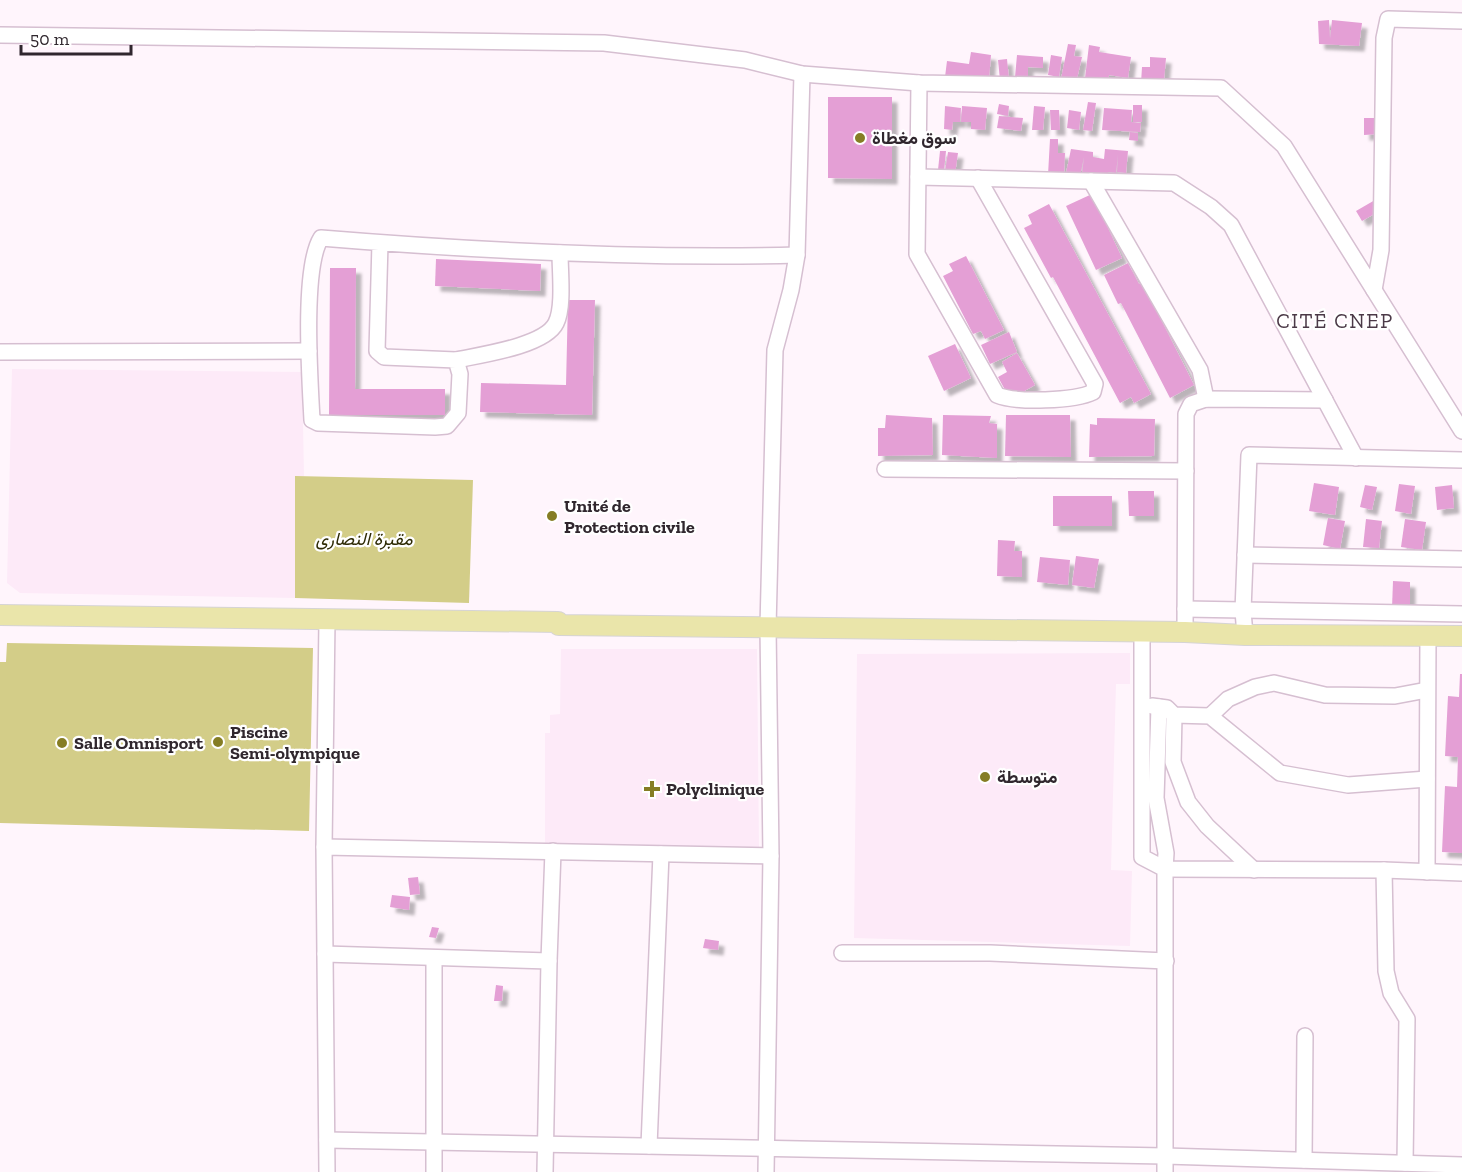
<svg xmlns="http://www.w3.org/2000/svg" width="1462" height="1172" font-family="'Zilla Slab',Vazirmatn,serif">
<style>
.built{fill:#fdeaf8}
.green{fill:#d3cd88}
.building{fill:#e49fd5;filter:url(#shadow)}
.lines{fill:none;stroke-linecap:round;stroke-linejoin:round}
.minor-casing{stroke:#d6bfd1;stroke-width:18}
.major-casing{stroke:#d6d4d5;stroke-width:22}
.minor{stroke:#fff;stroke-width:15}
.major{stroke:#eae5aa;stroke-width:20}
.poi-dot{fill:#857d24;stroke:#fff;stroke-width:2}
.labels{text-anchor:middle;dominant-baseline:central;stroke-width:4.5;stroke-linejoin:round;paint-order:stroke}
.poi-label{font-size:18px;font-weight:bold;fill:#30272e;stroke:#fff;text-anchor:start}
.park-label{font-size:18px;font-style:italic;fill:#2e2b05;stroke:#fff}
.quarter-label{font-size:21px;letter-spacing:1.5px;fill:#4b3947;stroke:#fff}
</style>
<defs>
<filter id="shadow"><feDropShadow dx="5.5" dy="5.5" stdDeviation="1.5" flood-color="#0004"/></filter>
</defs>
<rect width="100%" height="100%" fill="#fff5fc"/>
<!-- built -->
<g class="built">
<polygon points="12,369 302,372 304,476 295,477 295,598 20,593 7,583"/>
<polygon points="561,649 757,649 759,848 545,844 545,733 550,733 550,715 560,714"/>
<polygon points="1130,653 1130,684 1116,684 1111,870 1132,871 1130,946 854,938 857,654"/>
</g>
<!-- green -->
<g class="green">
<polygon points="295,476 473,480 469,603 295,598"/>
<polygon points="7,643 313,648 309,831 0,823 0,662 6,662"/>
</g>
<!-- building -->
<g class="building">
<polygon points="1329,20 1330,39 1332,20 1362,23 1359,46 1319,44 1318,21"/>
<polygon points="1068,44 1076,45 1074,56 1082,57 1076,83 1061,79"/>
<polygon points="1089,45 1100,47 1099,52 1131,57 1128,78 1109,75 1108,81 1085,78"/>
<polygon points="971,52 991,55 989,79 945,77 947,61 969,64"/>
<polygon points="1017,55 1043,57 1043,68 1028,67 1028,78 1015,77"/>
<polygon points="1051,55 1062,57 1059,77 1048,75"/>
<polygon points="1150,57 1166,58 1164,80 1152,79 1152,84 1141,83 1142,67 1150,67"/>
<polygon points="1007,59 1009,79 1000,80 998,60"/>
<polygon points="828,97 892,97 892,179 828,178"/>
<polygon points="1088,102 1096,103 1092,131 1083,130"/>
<polygon points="999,104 1009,106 1008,116 997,114"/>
<rect x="1133" y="105" width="9" height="17"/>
<polygon points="945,106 961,108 960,122 953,122 952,130 944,129"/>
<polygon points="962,106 987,108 985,130 971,129 971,122 961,122"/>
<polygon points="1034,106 1045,107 1043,130 1032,130"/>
<polygon points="1104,108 1132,110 1131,122 1141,123 1140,132 1102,130"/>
<polygon points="1050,110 1059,110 1060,130 1051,130"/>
<polygon points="1069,110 1081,112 1079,130 1067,128"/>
<polygon points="999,116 1023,118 1021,131 997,128"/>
<polygon points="1364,118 1379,118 1379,134 1364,135"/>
<polygon points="1130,132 1138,133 1138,141 1129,140"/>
<polygon points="1050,139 1058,139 1058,153 1065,153 1064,175 1048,175"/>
<polygon points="1071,149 1093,152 1093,157 1104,159 1105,149 1128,151 1126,173 1117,172 1118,155 1116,173 1108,172 1107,177 1082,174 1084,157 1080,176 1066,173"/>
<polygon points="940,151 946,151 944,171 938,170"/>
<polygon points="948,152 958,153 955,174 945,172"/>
<polygon points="1092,194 1122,258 1096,270 1066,206"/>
<polygon points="1375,200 1381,210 1362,221 1356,211"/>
<polygon points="1049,204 1151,394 1134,403 1131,397 1120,403 1053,277 1051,278 1024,228 1032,224 1028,215"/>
<polygon points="966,256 1004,330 985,339 981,331 973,334 943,276 953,271 949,264"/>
<polygon points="436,259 541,264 540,291 435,286"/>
<polygon points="1128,263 1139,284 1142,282 1194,385 1170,398 1121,303 1118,304 1104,275"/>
<polygon points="330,268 356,268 355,389 445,389 445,415 329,415"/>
<polygon points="568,300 595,300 592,415 480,412 481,383 566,385"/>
<polygon points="1009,332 1017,352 990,364 981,345"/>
<polygon points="955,344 971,378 944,391 928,356"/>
<polygon points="1017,353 1035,385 1010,399 998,377 1007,372 1002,362"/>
<polygon points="886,415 932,418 933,455 878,456 878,428 885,428"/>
<polygon points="943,415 991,416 989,423 997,424 997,458 942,455"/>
<polygon points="1006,415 1070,415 1071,457 1005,456"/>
<polygon points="1097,418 1155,419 1154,456 1089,457 1090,424 1097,425"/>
<polygon points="1314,483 1339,487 1335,515 1309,511"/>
<polygon points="1399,484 1415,486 1411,514 1395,511"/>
<polygon points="1365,485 1377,487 1372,510 1360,507"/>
<polygon points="1452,485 1454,508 1437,510 1435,487"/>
<polygon points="1128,491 1154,491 1154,516 1129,516"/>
<rect x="1053" y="496" width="59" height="30"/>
<polygon points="1328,518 1345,521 1340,549 1323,545"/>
<polygon points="1366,519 1382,521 1379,548 1363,547"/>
<polygon points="1405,519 1426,522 1422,550 1401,547"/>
<polygon points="998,540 1015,541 1014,551 1022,551 1022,577 997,576"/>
<polygon points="1076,556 1099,559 1094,588 1072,585"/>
<polygon points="1040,557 1070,560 1068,585 1037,582"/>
<polygon points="1393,581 1410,582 1410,608 1392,608"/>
<polygon points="1460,674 1462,674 1462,853 1442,852 1445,786 1457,787 1458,757 1445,756 1448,696 1459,697"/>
<polygon points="418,877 420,894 410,895 408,878"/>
<polygon points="392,895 410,897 409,910 390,907"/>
<polygon points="432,927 439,928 436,938 429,937"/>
<polygon points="705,939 719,941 718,950 703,948"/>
<polygon points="496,985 503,986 502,1001 494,1001"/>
</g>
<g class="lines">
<!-- minor casing -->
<g class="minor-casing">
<g id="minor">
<polyline points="0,35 604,43 745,60 802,74 919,83 1221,88 1284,146 1462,431"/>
<path d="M919,83L917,254L997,395C1016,403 1075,401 1093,392L1095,384L978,178"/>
<polyline points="918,177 1174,183 1211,207 1231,225 1356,458"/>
<polyline points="1091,181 1200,370 1206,399"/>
<path d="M380,243L377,351L384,357L456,360L460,374L458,413L447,426L435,427L318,423L312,420C310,381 302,268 321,238C479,251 638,259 797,255"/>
<polyline points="1374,290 1381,250 1384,38 1388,19 1462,21"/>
<polyline points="0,352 309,351"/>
<path d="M456,360C480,355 545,346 556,323C564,307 560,272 560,253"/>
<polyline points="885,469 1186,471"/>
<polyline points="1245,555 1462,559"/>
<polyline points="1185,609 1462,614"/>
<polyline points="1142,632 1142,857 1165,869 1165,1172"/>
<polyline points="1185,632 1186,414 1191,404 1206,399 1325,400"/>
<polyline points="1245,635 1243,611 1249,455 1462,460"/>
<polyline points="1152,706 1167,708 1174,715 1210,716 1280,773 1348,785 1427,779"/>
<polyline points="1159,707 1156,798 1166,853 1165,869 1384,870 1462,873"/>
<polyline points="1174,715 1173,762 1188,802 1207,826 1254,870"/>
<polyline points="1210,716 1228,699 1255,687 1274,683 1325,695 1395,696 1427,690"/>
<polyline points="324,847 327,620"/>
<polyline points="1384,870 1386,971 1391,993 1407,1019 1405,1163"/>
<polyline points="1427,872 1428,635"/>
<polyline points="842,953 990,953 1166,961"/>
<polyline points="325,954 549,961"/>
<polyline points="434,958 434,1172"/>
<polyline points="327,1140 1165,1156 1462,1165"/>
<polyline points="649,1146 661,854"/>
<polyline points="1304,1160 1305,1036"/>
<polyline points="327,1172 324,847 771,856"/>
<polyline points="545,1172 549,961 553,851"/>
<polyline points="766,1172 771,856 768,627 775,350 791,290 797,255 802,74"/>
</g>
</g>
<!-- major casing -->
<g class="major-casing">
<polyline id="major" points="0,615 558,622 559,625 1185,632 1245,635 1462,636"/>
</g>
<!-- minor -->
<use href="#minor" class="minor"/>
<!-- major -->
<use href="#major" class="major"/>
</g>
<!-- markers -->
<g class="poi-dot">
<circle cx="860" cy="138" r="6"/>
<circle cx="552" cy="516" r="6"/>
<circle cx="218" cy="742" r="6"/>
<circle cx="62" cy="743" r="6"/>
<circle cx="985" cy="777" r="6"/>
<path d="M649 780h6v6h6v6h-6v6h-6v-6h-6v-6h6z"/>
</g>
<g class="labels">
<!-- poi labels -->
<g class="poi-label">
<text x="872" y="138">سوق مغطاة</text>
<text x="564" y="506">Unité de<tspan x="564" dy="21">Protection civile</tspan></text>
<text x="230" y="732">Piscine<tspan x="230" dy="21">Semi-olympique</tspan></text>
<text x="74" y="743">Salle Omnisport</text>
<text x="997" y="777">متوسطة</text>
<text x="666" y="789">Polyclinique</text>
</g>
<!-- park labels -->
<g class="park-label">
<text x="364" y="539">مقبرة النصارى</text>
</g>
<!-- quarter labels -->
<g class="quarter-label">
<text x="1335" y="320">CITÉ CNEP</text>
</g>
</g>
<!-- scale -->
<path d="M21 45v9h110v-9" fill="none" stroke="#30272e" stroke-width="3"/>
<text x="30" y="45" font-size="18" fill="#30272e" stroke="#ffffff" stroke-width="4.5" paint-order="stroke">50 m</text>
</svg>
